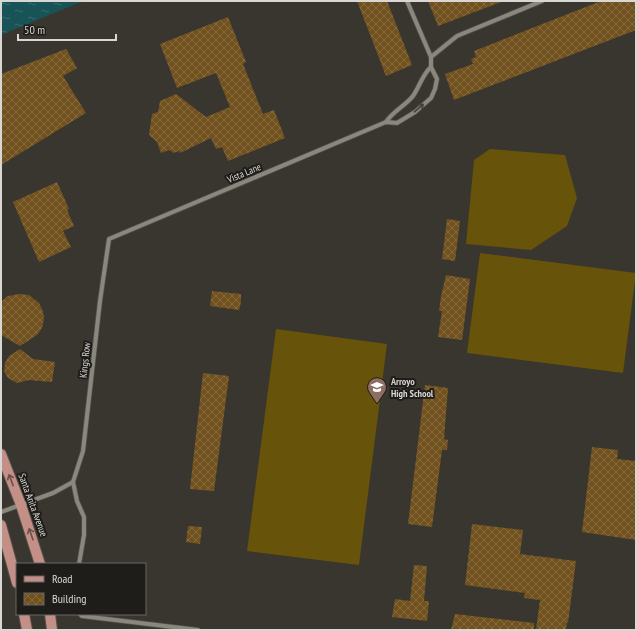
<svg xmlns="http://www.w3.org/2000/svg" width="637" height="631" font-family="'PT Sans Narrow',sans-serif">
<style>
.garden{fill:#67530a}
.water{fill:url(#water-ripples)}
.building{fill:url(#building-cross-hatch)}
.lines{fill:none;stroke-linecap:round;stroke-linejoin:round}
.minor-casing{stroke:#54514b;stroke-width:5.5}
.primary-casing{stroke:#54514b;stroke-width:12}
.minor{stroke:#8a877f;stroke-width:4}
.primary{stroke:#c48f86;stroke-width:10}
.oneway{stroke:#44423d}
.oneway2{stroke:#69504b}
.labels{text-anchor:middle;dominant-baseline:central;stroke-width:4;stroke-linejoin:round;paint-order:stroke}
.street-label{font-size:10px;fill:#d9d7d3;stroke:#1e1d1a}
.poi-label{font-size:10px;font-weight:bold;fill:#d9d7d3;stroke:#1e1d1a;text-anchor:start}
</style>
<defs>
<pattern id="water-ripples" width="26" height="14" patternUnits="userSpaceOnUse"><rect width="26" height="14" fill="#185358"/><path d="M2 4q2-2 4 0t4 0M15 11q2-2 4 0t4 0" fill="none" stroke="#396b6f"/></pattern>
<pattern id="building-cross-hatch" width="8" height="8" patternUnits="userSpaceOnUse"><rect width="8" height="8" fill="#71521f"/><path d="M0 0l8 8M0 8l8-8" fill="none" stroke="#856a3f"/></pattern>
</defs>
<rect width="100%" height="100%" fill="#38362e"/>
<!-- garden -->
<g class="garden">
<polygon points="490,149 565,155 577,198 567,226 531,250 466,244 474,160"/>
<polygon points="480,253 636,273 623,373 467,353"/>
<polygon points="276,329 387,344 359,565 247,551"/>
</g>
<!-- water -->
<polygon class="water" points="1,1 83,1 1,35"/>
<!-- building -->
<g class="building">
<polygon points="357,1 387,1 412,65 386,76"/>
<polygon points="428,1 501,1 501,2 438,26"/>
<polygon points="601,1 636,1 636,30 454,100 445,74 473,64 471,59 476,57 474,51"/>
<polygon points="228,17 246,62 243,64 263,114 274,110 285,138 228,161 222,147 216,149 211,138 180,153 179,151 173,153 170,150 161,153 157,142 149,135 152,114 158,112 160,101 176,94 206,117 230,107 216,73 177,88 160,44"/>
<polygon points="66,49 77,68 63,76 86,113 1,165 1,74"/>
<polygon points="57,182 69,209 67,210 74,226 63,231 71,247 39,262 13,202"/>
<polygon points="447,219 460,221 455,261 442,259"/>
<polygon points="446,275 470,279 462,340 438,337 442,311 439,311 441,296"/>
<polygon points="212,291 241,294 241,302 239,310 210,306"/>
<polygon points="20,294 29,295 39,303 43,311 44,319 42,328 37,335 20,346 1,335 1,302 8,296"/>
<polygon points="20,349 33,359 55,362 52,382 29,380 17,383 8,378 4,371 5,363 9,356"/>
<polygon points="203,373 229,376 214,491 190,489"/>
<polygon points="425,385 448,388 444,439 448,440 447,450 442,450 432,527 408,524"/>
<polygon points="592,447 618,450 617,459 636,461 636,540 582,532"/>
<polygon points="472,524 523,530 520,554 576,561 568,623 567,622 566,630 536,630 540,600 524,598 525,593 465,585"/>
<polygon points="188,526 202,527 200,544 186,542"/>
<polygon points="414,565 427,566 424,601 429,601 427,621 392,617 395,599 410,601"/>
<polygon points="455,614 534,623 534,630 451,630"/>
</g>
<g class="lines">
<!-- minor casing -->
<g class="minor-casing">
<g id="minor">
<polyline points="407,1 431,57"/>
<path d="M386,122C393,111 405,106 413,96C420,86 422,75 431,67"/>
<polyline points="73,482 77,501 84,517 84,535 79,564"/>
<polyline points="1,512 53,493 73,482 83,451 100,301 109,239 386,122 397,123 415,112 431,98 435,89 437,79 431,67 431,57 457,36 542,1"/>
<polyline points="80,614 82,616 198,630"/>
</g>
</g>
<!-- primary casing -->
<g class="primary-casing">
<g id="primary">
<polyline points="1,454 21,505 40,564"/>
<polyline points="1,525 17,583"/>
<polyline points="24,614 27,630"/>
<polyline points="50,614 52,630"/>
</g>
</g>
<!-- minor -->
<use href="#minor" class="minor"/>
<!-- primary -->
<use href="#primary" class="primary"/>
</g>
<!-- one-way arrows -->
<defs><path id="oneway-shaft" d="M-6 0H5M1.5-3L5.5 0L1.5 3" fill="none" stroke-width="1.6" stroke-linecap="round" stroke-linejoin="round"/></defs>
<use class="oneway" href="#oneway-shaft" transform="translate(419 108) rotate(-41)"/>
<g class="oneway2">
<use href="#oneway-shaft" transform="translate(11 480) rotate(-111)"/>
<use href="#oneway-shaft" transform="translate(31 534) rotate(-109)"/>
</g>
<!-- icons -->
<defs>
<g id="school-pin" transform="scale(1)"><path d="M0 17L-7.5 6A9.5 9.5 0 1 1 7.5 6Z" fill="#8d6e63" stroke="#1e1d1a"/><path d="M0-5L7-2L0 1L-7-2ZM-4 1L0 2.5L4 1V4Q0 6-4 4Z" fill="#fff"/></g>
</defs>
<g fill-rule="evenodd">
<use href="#school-pin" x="377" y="387"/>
</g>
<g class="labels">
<!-- street labels -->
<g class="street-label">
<text transform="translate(244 173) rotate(-23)">Vista Lane</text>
<text transform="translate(85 360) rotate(-84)">Kings Row</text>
<text transform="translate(33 505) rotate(70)">Santa Anita Avenue</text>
</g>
<!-- poi labels -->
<g class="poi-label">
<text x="391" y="381">Arroyo<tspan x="391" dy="12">High School</tspan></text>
</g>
</g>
<!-- border -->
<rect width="637" height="631" fill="none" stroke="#d9d7d3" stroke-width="4"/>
<!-- legend -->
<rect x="16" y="563" width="130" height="52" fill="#1e1d1a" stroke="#696764"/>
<rect x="24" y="576" width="20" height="6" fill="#c48f86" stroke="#696764"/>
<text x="52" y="583" font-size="12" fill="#d9d7d3">Road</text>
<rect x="24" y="593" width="20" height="12" fill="url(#building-cross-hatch)" stroke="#696764"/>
<text x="52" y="603" font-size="12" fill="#d9d7d3">Building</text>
<!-- scale -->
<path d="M18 34v6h98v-6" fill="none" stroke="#d9d7d3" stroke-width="2"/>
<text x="24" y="34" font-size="12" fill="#d9d7d3" stroke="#1e1d1a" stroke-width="3" paint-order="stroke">50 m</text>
</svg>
